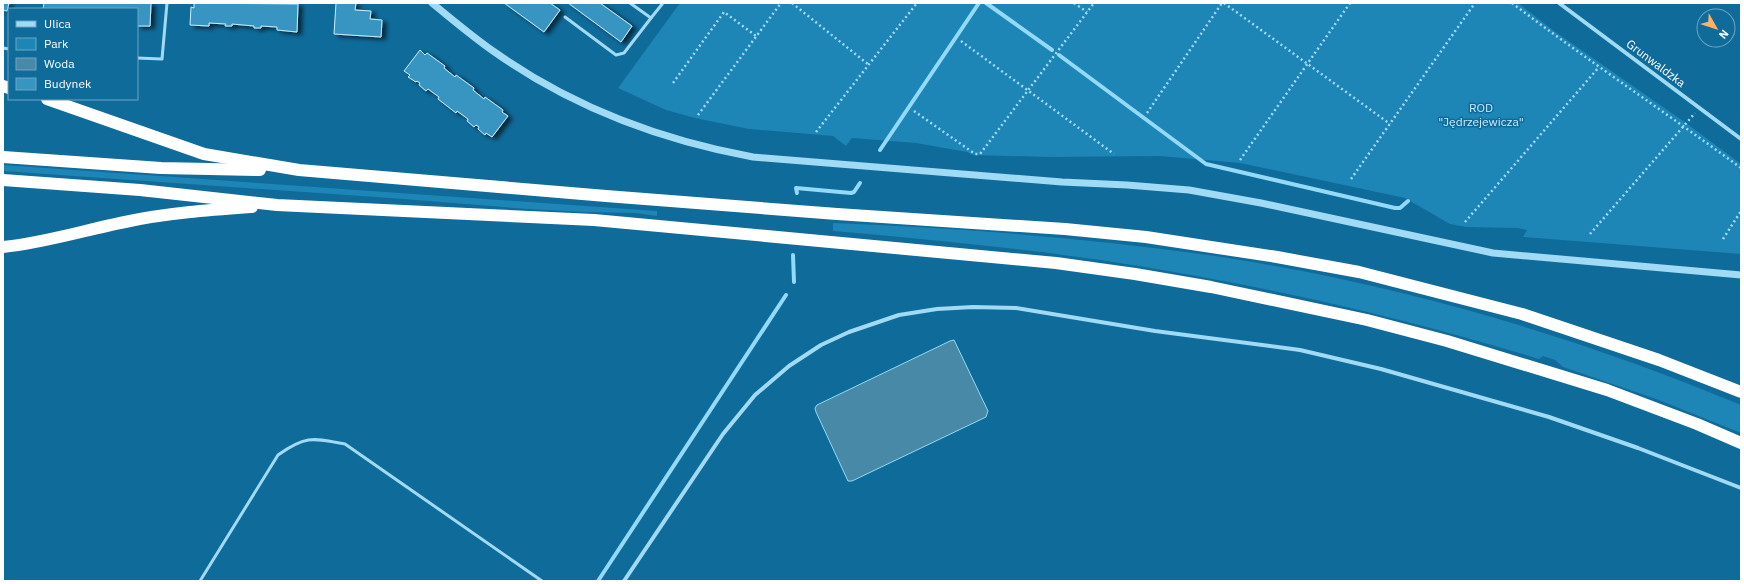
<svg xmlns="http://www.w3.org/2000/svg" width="1744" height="584" font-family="'IBM Plex Sans',sans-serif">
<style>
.green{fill:#1e85b7}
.water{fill:#4889a8;stroke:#93d9f8}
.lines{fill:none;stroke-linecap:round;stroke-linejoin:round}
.stream{stroke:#93d9f8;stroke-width:4}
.building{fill:#3895c1;stroke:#caedfe;filter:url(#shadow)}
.path{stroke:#a1daf5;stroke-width:2.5;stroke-dasharray:2 3;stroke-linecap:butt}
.service{stroke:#a1daf5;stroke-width:3}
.minor{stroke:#a1daf5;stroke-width:4}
.tertiary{stroke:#a1daf5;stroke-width:7}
.motorway{stroke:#fff;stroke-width:12}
.labels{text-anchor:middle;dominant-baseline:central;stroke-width:3;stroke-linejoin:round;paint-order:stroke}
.street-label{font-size:12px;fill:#fff;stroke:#0f6b9a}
.park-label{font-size:12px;fill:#caedfe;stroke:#0f6b9a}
</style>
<defs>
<filter id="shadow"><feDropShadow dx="4.5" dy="2.5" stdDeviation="2" flood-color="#0009"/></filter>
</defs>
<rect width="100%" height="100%" fill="#0f6b9a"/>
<!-- green -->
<g class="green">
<polygon points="680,3 1518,3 1554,31 1686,123 1741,164 1741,254 1523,237 1527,230 1517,228 1466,227 1450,224 1405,198 1240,163 1160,156 1050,157 973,155 967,152 916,143 852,138 846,146 833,136 749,129 695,118 666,110 618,88"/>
<polygon points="3,165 657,211 657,216 636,213 583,212 528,209 390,198 3,171"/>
<path d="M833,223C960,228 1089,238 1215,256C1395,283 1573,335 1741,405V433L1659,400L1563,367L1555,360L1543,356L1539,359C1410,319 1278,289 1145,267C1041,250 937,240 833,231Z"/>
</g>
<!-- water -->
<polygon class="water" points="954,340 988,411 986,417 852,481 848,481 816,412 815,408 817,405 950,341"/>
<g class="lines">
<!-- stream -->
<g class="stream">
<polyline points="986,3 1052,50"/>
<polyline points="1059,55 1206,164 1395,208 1400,208 1408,201"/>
<polyline points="880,150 979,3"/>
<polyline points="797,193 796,188 851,193 854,192 860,183"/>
<polyline points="793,255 794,282"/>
<polyline points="598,581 786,295"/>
</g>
</g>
<!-- building -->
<g class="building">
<polygon points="3,3 9,3 7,11 3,10"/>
<polygon points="44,3 151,3 150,26 137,26 137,9 43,9"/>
<polygon points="194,3 298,4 297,32 277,30 277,27 261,26 261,28 254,28 254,26 232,24 232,26 225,26 226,24 209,23 209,26 190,25 191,7 194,8"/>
<polygon points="336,3 356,3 355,10 371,11 370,19 382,20 381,37 334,34"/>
<polygon points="504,3 550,3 560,10 544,32"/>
<polygon points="568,3 600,3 632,26 621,42"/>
<polygon points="420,50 425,55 427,53 445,66 444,68 455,77 456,75 474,88 473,90 484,99 485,97 503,110 502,112 508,116 492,137 486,133 485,135 478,129 479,127 476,125 474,127 467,121 468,119 457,111 456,113 438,99 439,97 428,89 426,91 419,85 420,83 417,81 416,82 408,77 410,75 404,71"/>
</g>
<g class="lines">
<!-- path -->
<g class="path">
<polyline points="792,3 869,65"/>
<polyline points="1074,3 1087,12"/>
<polyline points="1224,3 1390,124"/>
<path d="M1512,3C1587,60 1665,112 1741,168"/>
<polyline points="961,41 1114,154"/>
<polyline points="673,83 724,12 756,36"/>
<polyline points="914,111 975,154 980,154 1094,3"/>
<polyline points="1147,113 1222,3"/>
<polyline points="698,115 781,3"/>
<polyline points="816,132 917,3"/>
<polyline points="1240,160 1350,3"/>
<polyline points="1351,179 1475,3"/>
<polyline points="1465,222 1599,67"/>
<polyline points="1590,234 1695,113"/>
<polyline points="1723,239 1741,211"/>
</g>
<!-- service -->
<g class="service">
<polyline points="565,17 616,55 624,53 651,18 630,3"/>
<polyline points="651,18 663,3"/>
<polyline points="3,48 9,49"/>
<polyline points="137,58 162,59 167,3"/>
<path d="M200,581L278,455C306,435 313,438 345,444L542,581"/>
</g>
<!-- minor -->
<g class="minor">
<polyline points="1559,3 1741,139"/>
<polyline points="624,581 723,434 755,395 789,366 821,345 849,332 899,315 937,309 973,307 1016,308 1155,331 1300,350 1381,369 1549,417 1638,448 1741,488"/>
</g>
<!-- tertiary -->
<path class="tertiary" d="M432,3C453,20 474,38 496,53C574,108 661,140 753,157L1062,182L1127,185L1189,190L1261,203L1493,253L1741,275"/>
<!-- motorway -->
<g class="motorway">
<polyline points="3,86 9,88"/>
<polyline points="47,99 204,154 299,170 606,196 837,214 1065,229 1146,237 1277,257 1359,272 1522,314 1659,360 1741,392"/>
<polyline points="3,157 161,168 260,170"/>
<polyline points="3,180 140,190 277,205 594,220 1056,263 1135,274 1211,287 1367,320 1447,341 1607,390 1697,424 1741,443"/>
<path d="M3,247C44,243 85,230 125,222C167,213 210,210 252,207"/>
</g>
</g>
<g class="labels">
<!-- street labels -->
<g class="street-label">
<text transform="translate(1656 63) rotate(37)">Grunwaldzka</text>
</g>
<!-- park labels -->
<g class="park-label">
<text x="1481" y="107">ROD<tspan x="1481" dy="14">"Jędrzejewicza"</tspan></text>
</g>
</g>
<!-- border -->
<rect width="1744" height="584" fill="none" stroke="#ffffff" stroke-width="8"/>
<!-- legend -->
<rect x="8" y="8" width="130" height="92" fill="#0f6b9a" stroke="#6fa6c2"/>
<rect x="16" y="21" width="20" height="6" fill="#a1daf5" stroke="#6fa6c2"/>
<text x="44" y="28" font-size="12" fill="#ffffff">Ulica</text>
<rect x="16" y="38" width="20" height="12" fill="#1e85b7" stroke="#6fa6c2"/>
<text x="44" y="48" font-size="12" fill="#ffffff">Park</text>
<rect x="16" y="58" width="20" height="12" fill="#4889a8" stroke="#6fa6c2"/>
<text x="44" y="68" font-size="12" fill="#ffffff">Woda</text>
<rect x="16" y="78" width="20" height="12" fill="#3895c1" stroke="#6fa6c2"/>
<text x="44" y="88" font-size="12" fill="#ffffff">Budynek</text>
<!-- north arrow -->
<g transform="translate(1716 28) rotate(129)"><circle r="19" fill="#0f6b9a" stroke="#6fa6c2"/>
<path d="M0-3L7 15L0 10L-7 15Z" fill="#ffb065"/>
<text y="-6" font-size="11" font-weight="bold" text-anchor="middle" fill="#ffffff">N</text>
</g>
</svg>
